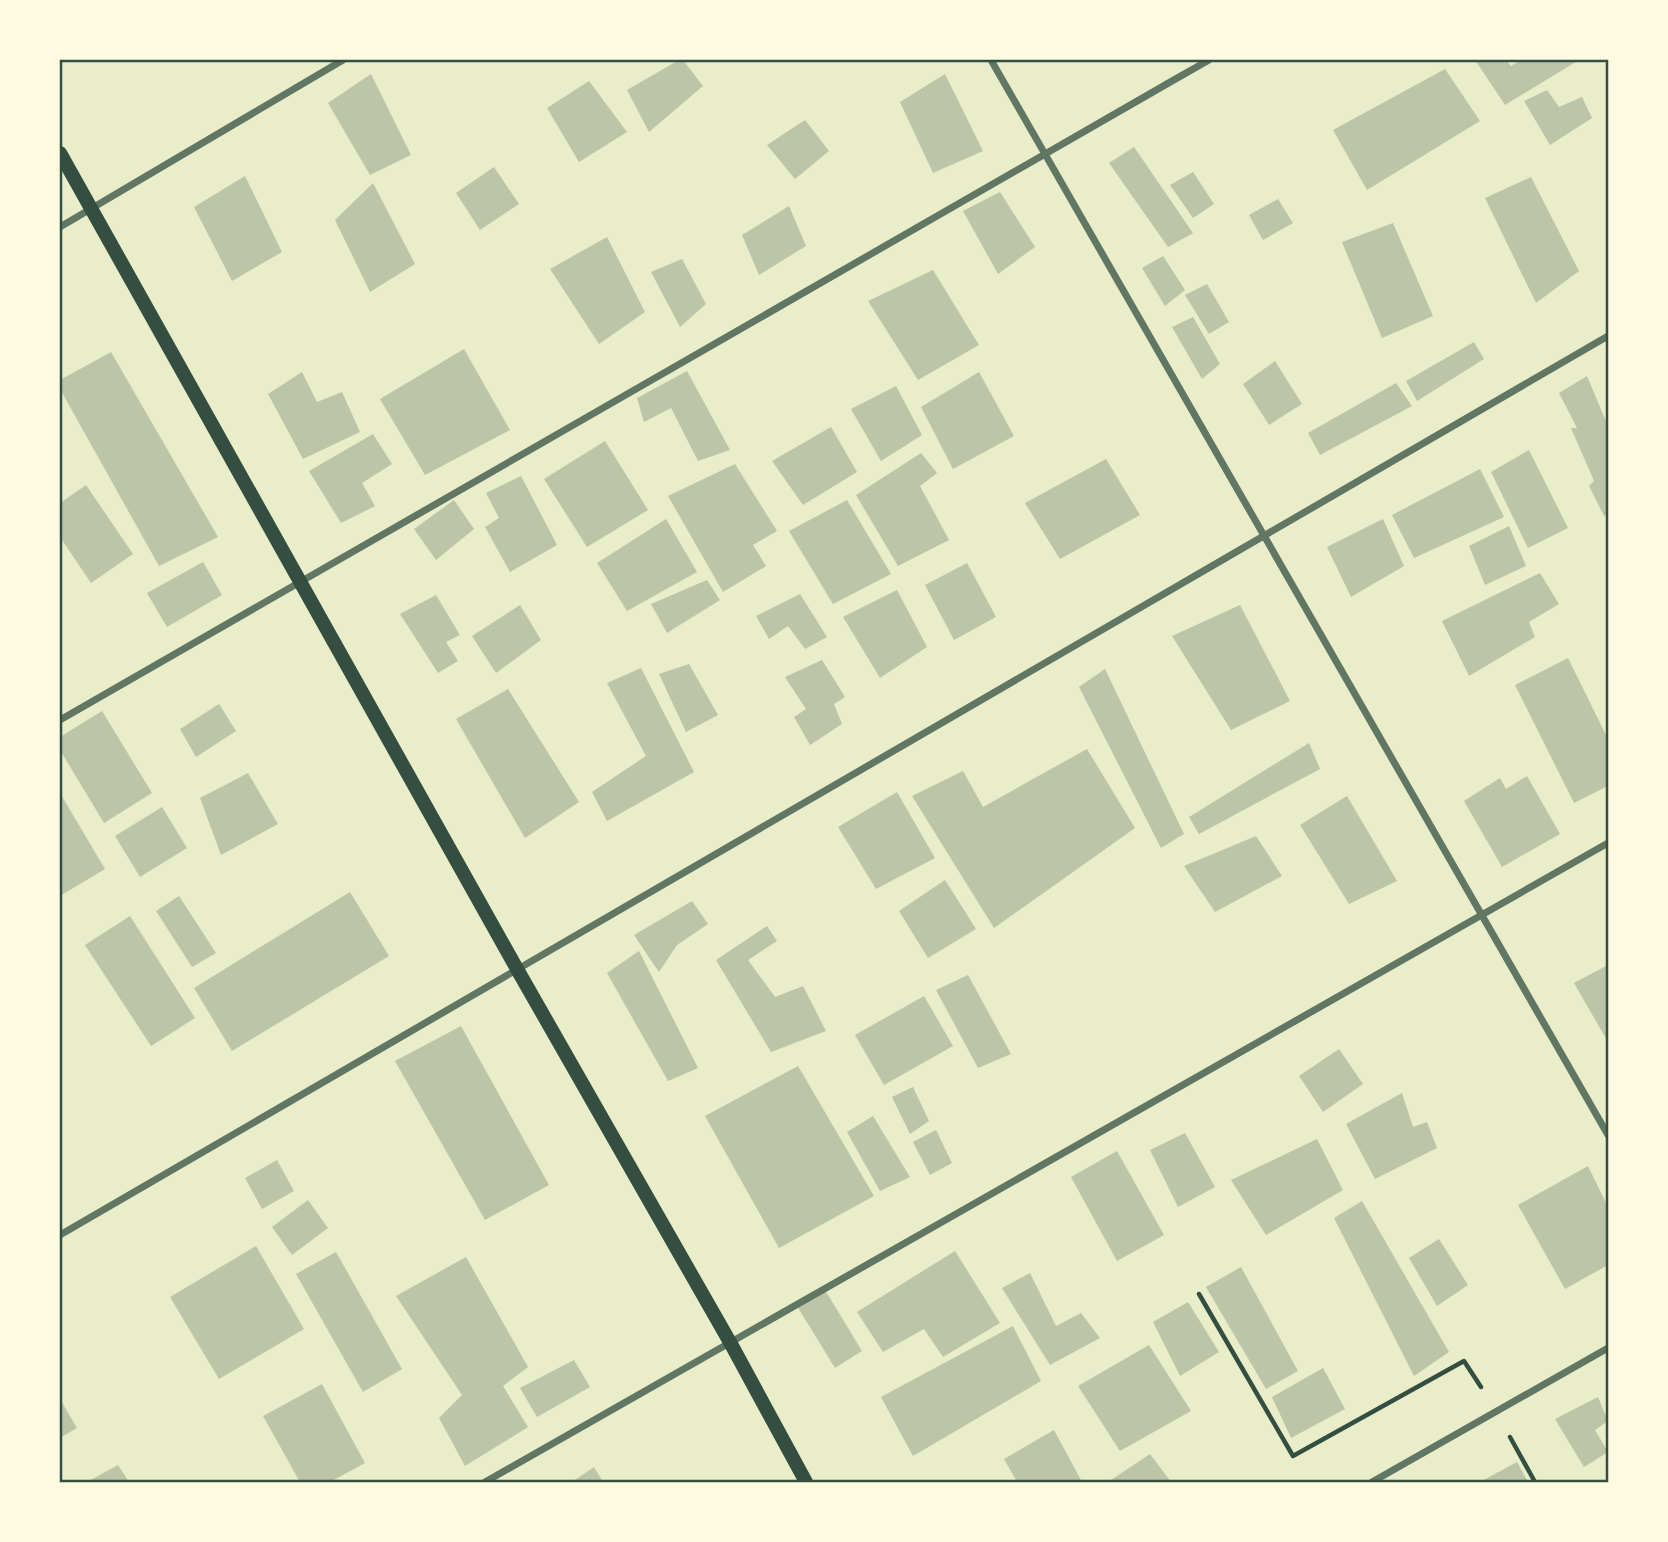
<svg xmlns="http://www.w3.org/2000/svg" width="1668" height="1542" font-family="'Roboto Condensed',sans-serif">
<style>
.building{fill:#bcc5a7}
.lines{fill:none;stroke-linecap:round;stroke-linejoin:round}
.path{stroke:#344e41;stroke-width:4.5}
.minor{stroke:#617663;stroke-width:7}
.secondary{stroke:#344e41;stroke-width:14}
.neatline{fill:none;stroke:#344e41;stroke-width:2.5}
</style>
<rect width="100%" height="100%" fill="#e9edc9"/>
<!-- building -->
<g class="building">
<polygon points="679,60 683,60 703,86 649,132 627,90"/>
<polygon points="1475,60 1506,60 1511,66 1521,60 1579,60 1505,105"/>
<polygon points="1445,69 1480,121 1367,190 1333,130"/>
<polygon points="371,74 411,155 370,175 328,103"/>
<polygon points="945,74 983,151 933,173 900,102"/>
<polygon points="589,81 627,132 579,162 547,108"/>
<polygon points="1547,90 1559,107 1582,97 1592,118 1550,145 1524,101"/>
<polygon points="805,120 829,151 795,179 767,145"/>
<polygon points="1134,147 1193,233 1168,247 1109,163"/>
<polygon points="494,167 519,204 480,230 456,193"/>
<polygon points="1193,172 1214,204 1193,218 1170,185"/>
<polygon points="245,176 282,252 232,281 194,207"/>
<polygon points="1531,177 1579,271 1536,303 1485,198"/>
<polygon points="373,183 415,264 370,292 335,220"/>
<polygon points="1000,192 1035,247 998,274 963,211"/>
<polygon points="1278,199 1293,223 1263,240 1249,215"/>
<polygon points="789,206 806,246 759,275 742,235"/>
<polygon points="1393,223 1433,316 1382,338 1342,242"/>
<polygon points="607,237 645,312 599,344 550,269"/>
<polygon points="1163,256 1185,290 1165,306 1142,268"/>
<polygon points="682,259 706,304 680,327 651,272"/>
<polygon points="933,270 979,345 918,380 868,301"/>
<polygon points="1207,284 1229,322 1209,334 1185,295"/>
<polygon points="1193,317 1220,364 1202,379 1172,327"/>
<polygon points="1474,342 1484,359 1417,401 1406,381"/>
<polygon points="464,349 510,430 425,475 380,399"/>
<polygon points="111,352 218,537 159,566 60,389 60,380"/>
<polygon points="1275,361 1302,404 1269,425 1243,384"/>
<polygon points="687,371 730,450 698,461 671,408 644,422 637,398"/>
<polygon points="302,372 317,402 342,392 360,432 303,459 268,394"/>
<polygon points="979,372 1014,436 953,469 921,407"/>
<polygon points="1587,376 1608,426 1608,514 1604,516 1589,486 1594,481 1571,428 1577,428 1559,393"/>
<polygon points="1396,383 1412,406 1320,455 1308,433"/>
<polygon points="896,386 922,435 881,461 851,409"/>
<polygon points="831,427 857,472 803,505 772,461"/>
<polygon points="373,434 392,464 362,483 375,506 341,523 309,471"/>
<polygon points="605,441 648,510 587,547 544,479"/>
<polygon points="1529,450 1568,528 1528,548 1491,472"/>
<polygon points="921,453 937,473 920,486 949,540 898,566 856,495"/>
<polygon points="1106,459 1140,515 1060,559 1025,503"/>
<polygon points="735,464 777,531 753,545 766,566 723,592 668,496"/>
<polygon points="1480,469 1504,517 1414,558 1392,515"/>
<polygon points="521,476 557,545 510,572 485,527 499,518 486,493"/>
<polygon points="86,485 133,554 91,583 60,537 60,503"/>
<polygon points="454,500 474,529 436,560 414,529"/>
<polygon points="847,500 891,574 833,604 789,531"/>
<polygon points="666,519 697,572 627,611 597,563"/>
<polygon points="1383,519 1404,566 1351,597 1327,547"/>
<polygon points="1509,526 1526,566 1485,585 1469,546"/>
<polygon points="203,562 222,595 167,627 147,593"/>
<polygon points="967,563 996,617 954,640 925,585"/>
<polygon points="1540,573 1559,604 1529,622 1535,637 1469,676 1442,621"/>
<polygon points="707,580 720,600 667,633 651,604"/>
<polygon points="897,590 927,647 880,678 843,617"/>
<polygon points="800,594 827,637 805,649 788,626 769,639 756,616"/>
<polygon points="436,595 460,635 446,642 458,661 438,673 400,614"/>
<polygon points="520,605 541,640 496,673 472,636"/>
<polygon points="1240,605 1290,701 1231,730 1172,636"/>
<polygon points="1568,658 1608,739 1608,786 1574,803 1515,685"/>
<polygon points="822,660 845,697 834,704 842,724 810,745 794,717 806,709 785,677"/>
<polygon points="689,664 718,715 686,732 659,674"/>
<polygon points="641,668 694,772 607,821 592,792 646,756 607,683"/>
<polygon points="1105,669 1184,834 1161,848 1079,687"/>
<polygon points="508,689 579,802 525,838 456,719"/>
<polygon points="219,704 236,731 196,757 180,729"/>
<polygon points="102,711 152,793 104,823 60,750 60,737"/>
<polygon points="1309,743 1320,769 1199,834 1189,817"/>
<polygon points="1087,749 1135,828 994,928 912,796 963,771 983,807"/>
<polygon points="248,773 278,824 221,855 200,798"/>
<polygon points="1527,776 1560,834 1502,867 1464,801 1500,778 1506,789"/>
<polygon points="897,792 935,858 876,889 838,827"/>
<polygon points="60,793 105,869 60,896"/>
<polygon points="1347,796 1397,881 1349,904 1300,825"/>
<polygon points="162,807 187,848 140,877 115,836"/>
<polygon points="1256,836 1282,876 1215,912 1184,866"/>
<polygon points="945,880 976,929 928,958 899,911"/>
<polygon points="350,892 389,956 232,1051 194,988"/>
<polygon points="179,896 216,953 192,967 156,911"/>
<polygon points="692,901 708,924 677,945 659,972 634,935"/>
<polygon points="130,916 195,1018 151,1046 85,945"/>
<polygon points="767,926 777,941 748,960 775,997 803,986 826,1031 771,1052 716,960"/>
<polygon points="639,951 698,1068 668,1081 607,973"/>
<polygon points="1608,965 1608,1042 1574,983"/>
<polygon points="968,975 1011,1054 978,1068 936,990"/>
<polygon points="924,996 953,1046 884,1085 855,1035"/>
<polygon points="461,1026 549,1185 485,1220 395,1061"/>
<polygon points="1339,1049 1363,1084 1323,1112 1299,1076"/>
<polygon points="798,1066 874,1196 779,1248 705,1116"/>
<polygon points="913,1087 929,1121 910,1134 892,1097"/>
<polygon points="1402,1093 1413,1127 1427,1122 1437,1148 1375,1179 1346,1124"/>
<polygon points="873,1116 910,1177 880,1191 847,1132"/>
<polygon points="936,1130 952,1163 930,1175 913,1142"/>
<polygon points="1185,1133 1215,1187 1178,1207 1150,1150"/>
<polygon points="1317,1139 1343,1190 1266,1235 1231,1180"/>
<polygon points="1117,1151 1164,1235 1117,1261 1071,1177"/>
<polygon points="277,1160 294,1191 262,1209 245,1178"/>
<polygon points="1588,1166 1608,1207 1608,1265 1565,1289 1518,1205"/>
<polygon points="308,1200 328,1228 292,1255 272,1227"/>
<polygon points="1362,1201 1449,1352 1414,1376 1334,1218"/>
<polygon points="1439,1239 1468,1285 1437,1306 1409,1258"/>
<polygon points="256,1246 304,1329 219,1379 170,1297"/>
<polygon points="955,1251 1000,1323 943,1357 924,1329 883,1352 857,1312"/>
<polygon points="336,1252 402,1369 363,1392 296,1274"/>
<polygon points="466,1257 528,1367 503,1386 528,1427 465,1466 439,1418 462,1395 396,1296"/>
<polygon points="1241,1267 1298,1371 1266,1389 1206,1287"/>
<polygon points="1030,1273 1056,1326 1081,1313 1100,1338 1050,1365 1002,1288"/>
<polygon points="825,1290 862,1351 835,1368 797,1306"/>
<polygon points="1188,1302 1219,1352 1180,1376 1153,1322"/>
<polygon points="1013,1326 1041,1381 913,1456 881,1397"/>
<polygon points="1149,1345 1191,1411 1120,1451 1078,1386"/>
<polygon points="574,1360 590,1387 537,1417 520,1388"/>
<polygon points="1323,1368 1345,1409 1291,1438 1272,1397"/>
<polygon points="322,1384 365,1463 330,1482 300,1482 263,1416"/>
<polygon points="1598,1397 1608,1421 1595,1430 1608,1452 1584,1467 1555,1419"/>
<polygon points="60,1399 77,1428 60,1438"/>
<polygon points="1054,1430 1082,1482 1017,1482 1004,1459"/>
<polygon points="1150,1454 1171,1482 1108,1482"/>
<polygon points="1517,1462 1528,1482 1480,1482"/>
<polygon points="118,1465 129,1482 87,1482"/>
<polygon points="594,1467 603,1482 572,1482"/>
</g>
<g class="lines">
<!-- path -->
<g class="path">
<polyline points="1199,1294 1293,1456 1464,1361 1481,1387"/>
<polyline points="1510,1437 1535,1482"/>
</g>
<!-- minor -->
<g class="minor">
<polyline points="991,60 1608,1135"/>
<polyline points="60,227 343,60"/>
<path d="M60,720C445,503 825,278 1209,60"/>
<polyline points="60,1235 1608,336"/>
<polyline points="485,1482 1608,843"/>
<polyline points="1372,1482 1608,1348"/>
</g>
<!-- secondary -->
<polyline class="secondary" points="60,153 517,969 731,1344 806,1482"/>
</g>
<!-- border -->
<rect width="1668" height="1542" fill="none" stroke="#fefae0" stroke-width="122"/>
<rect x="61" y="61" width="1546" height="1420" class="neatline"/>
</svg>
